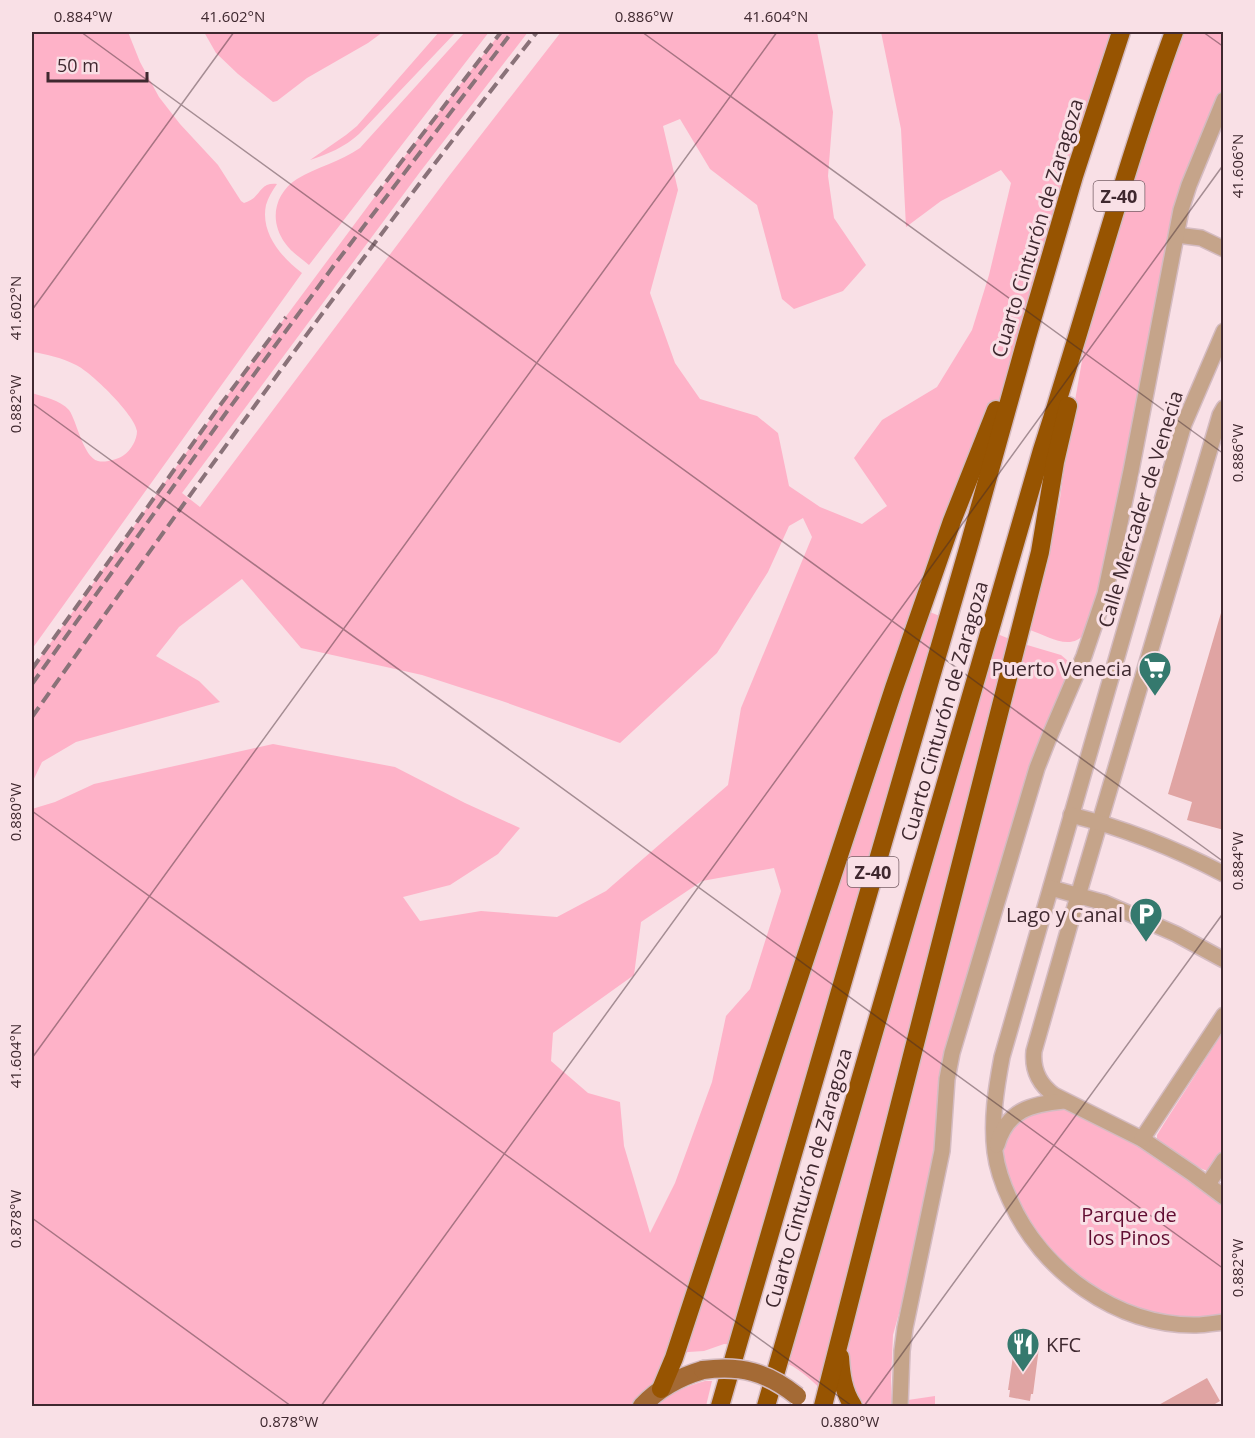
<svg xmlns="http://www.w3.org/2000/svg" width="1255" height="1438" font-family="'Open Sans',sans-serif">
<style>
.green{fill:#feb2c8;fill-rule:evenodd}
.building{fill:#e0a4a3}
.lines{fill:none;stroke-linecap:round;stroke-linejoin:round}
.minor-casing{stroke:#d4bbc1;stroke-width:18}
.major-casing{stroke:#d4bbc1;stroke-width:21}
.highway-casing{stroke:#d4bbc1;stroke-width:21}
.minor{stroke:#c5a48a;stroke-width:15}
.major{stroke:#a46a35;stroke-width:18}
.highway{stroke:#975401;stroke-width:18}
.rail{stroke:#8a7279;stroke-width:4;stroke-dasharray:12 6;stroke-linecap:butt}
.major-bridge-casing{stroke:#d4bbc1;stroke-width:21;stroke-linecap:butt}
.major-bridge{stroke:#a46a35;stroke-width:18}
.ticks{fill:none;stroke:#3f282f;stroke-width:1.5;stroke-opacity:0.45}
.labels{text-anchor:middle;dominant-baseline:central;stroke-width:6;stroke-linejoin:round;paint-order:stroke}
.shield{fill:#f9e0e6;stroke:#775f66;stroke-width:1.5}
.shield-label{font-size:18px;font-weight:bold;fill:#3f282f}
.street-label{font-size:20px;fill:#3f282f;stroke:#f9e0e6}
.poi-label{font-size:20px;fill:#3f282f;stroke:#f9e0e6;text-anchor:end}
.park-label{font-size:20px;fill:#620d32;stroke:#f9e0e6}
.neatline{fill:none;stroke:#3f282f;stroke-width:2}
.ticks-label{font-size:15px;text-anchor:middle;fill:#3f282f}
</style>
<rect width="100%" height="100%" fill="#f9e0e6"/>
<!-- green -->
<g class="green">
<path d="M32,32H128L140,62L159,97L180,124L218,165L241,201L244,203C262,198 258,182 277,184C272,191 268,198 266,205C260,233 282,258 302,273L32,649V393C44,397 60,400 69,410C77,421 83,457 98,461C105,463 119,459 124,455C131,450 137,440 137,431C135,415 91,372 76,365C62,358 47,354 32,352Z"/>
<polygon points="204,32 383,32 368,43 307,78 277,101 273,102 238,74 216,53"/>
<path d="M439,32H456L359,134C345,147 328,154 310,160L346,135L357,126Z"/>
<path d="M465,32H489L309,265C301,258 291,252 285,243C269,221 274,194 297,179C317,167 340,162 360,148Z"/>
<path d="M501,32H528L420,172L182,493L200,507L449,176L561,32H817L833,112L828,176L834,218L866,265L843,291L794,309L782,299L757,205L710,169L680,119L663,126L678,190L650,293L675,363L700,399L757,416L778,433L789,486L820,507L862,524L887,506L854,458L882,420L937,387L972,330L989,275L1011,183L1001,170L941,201L906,227L901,129L881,32H1121L994,416L925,610L947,619L737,1345L724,1344L704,1351L688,1352L674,1358L642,1406H32V809L55,802L94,784L273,744L395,767L465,803L520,828L498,854L450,885L403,897L420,921L481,911L557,917L606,891L728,785L741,708L812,537L803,518L789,526L768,572L717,653L620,743L502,701L422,675L301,648L242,579L179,627L156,656L199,681L220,702L76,742L42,762L32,783V669L221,404L414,144ZM774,868L781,891L750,989L726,1016L712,1082L675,1183L650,1233L624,1146L620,1102L588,1093L551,1061L553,1033L634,975L641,922L702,881Z"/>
<path d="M1174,32H1223V90L1183,186L1156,302L1100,584L1085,633C1071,652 1048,636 1030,630L1059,506L1067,446L1099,264Z"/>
<path d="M990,631L1017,642L1061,655L1068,661L1070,666L1067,681L957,1034L938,1172L893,1335L891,1381L892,1406H865L853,1388L839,1344L826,1394C811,1380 799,1367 779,1360Z"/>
<polygon points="1223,1032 1223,1153 1208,1171 1202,1169 1160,1145 1157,1141 1157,1135 1165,1122"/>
<polygon points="1043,1106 1067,1109 1142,1146 1224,1204 1223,1317 1206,1320 1143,1313 1091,1288 1039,1241 1012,1192 1002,1157 1003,1140 1010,1127"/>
<path d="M705,1381H712L706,1406H655C670,1393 686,1386 705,1381Z"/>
<polygon points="935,1396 935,1406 908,1406 908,1400"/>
</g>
<!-- building -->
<g class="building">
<polygon points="1221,613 1224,614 1224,830 1187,820 1192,802 1168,794"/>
<polygon points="1016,1336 1040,1340 1033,1394 1031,1394 1030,1401 1009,1397 1010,1390 1008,1390"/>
<polygon points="1207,1378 1220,1401 1210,1407 1155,1407"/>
</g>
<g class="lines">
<!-- minor casing -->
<g class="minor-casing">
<g id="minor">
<polyline points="1177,235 1201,238 1224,249"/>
<path d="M1224,331L1184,424L1002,1057C996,1089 991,1120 995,1152C997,1168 1003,1185 1010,1200C1041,1271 1117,1326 1196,1325C1205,1325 1215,1323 1224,1322"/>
<path d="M1224,408L1220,415L1078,896L1034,1051C1032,1070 1039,1084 1054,1095L1142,1139L1192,1173L1224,1197"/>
<path d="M1071,815C1124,828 1176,849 1224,874"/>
<polyline points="1051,888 1105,903 1176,934 1224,960"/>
<polyline points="1142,1139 1224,1015"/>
<path d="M997,1145C1007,1110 1031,1104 1064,1101"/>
<polyline points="1208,1184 1224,1160"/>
<polyline points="900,1406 902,1351 905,1328 942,1151 947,1079 952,1053 1037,768 1048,740 1084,656 1105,594 1131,471 1181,210 1189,185 1224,100"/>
</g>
</g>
<!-- major casing -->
<g class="major-casing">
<path id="major" d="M642,1406C659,1388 679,1377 703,1370"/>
</g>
<!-- highway casing -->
<g class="highway-casing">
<g id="highway">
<path d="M840,1357C841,1374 843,1391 853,1406"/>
<polyline points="661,1389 674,1358 894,688 952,521 996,410"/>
<polyline points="720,1406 970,542 1027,337 1074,176 1121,32"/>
<path d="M766,1406L1042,450C1087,311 1124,169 1174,32"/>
<polyline points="823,1406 1040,552 1055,462 1068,406"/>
</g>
</g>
<!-- minor -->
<use href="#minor" class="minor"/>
<!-- major -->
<use href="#major" class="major"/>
<!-- highway -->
<use href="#highway" class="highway"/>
<!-- rail -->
<g class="rail">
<polyline points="375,196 501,32"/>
<polyline points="32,669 221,404 286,317"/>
<polyline points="32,684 228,410 335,264 512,32"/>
<path d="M32,717C196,486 361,254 537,32"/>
</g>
<!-- major-bridge casing -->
<g class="major-bridge-casing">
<path id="major-bridge" d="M703,1370C741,1365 767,1372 797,1396"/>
</g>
<!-- major-bridge -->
<use href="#major-bridge" class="major-bridge"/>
</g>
<!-- ticks -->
<path class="ticks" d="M81,32L1224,862M642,32L1224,454M1203,32L1224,47M32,310L234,32M32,403L1224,1269M32,811L852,1406M32,1058L777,32M32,1218L291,1406M321,1406L1224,164M864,1406L1224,912"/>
<!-- icons -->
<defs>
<g id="supermarket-pin" transform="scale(1.725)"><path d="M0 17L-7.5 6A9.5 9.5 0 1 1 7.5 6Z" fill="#35796e" stroke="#f9e0e6"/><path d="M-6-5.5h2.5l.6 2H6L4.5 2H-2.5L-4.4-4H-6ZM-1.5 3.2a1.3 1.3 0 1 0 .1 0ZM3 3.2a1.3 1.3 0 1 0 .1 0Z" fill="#fff"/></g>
<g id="parking-pin" transform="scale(1.725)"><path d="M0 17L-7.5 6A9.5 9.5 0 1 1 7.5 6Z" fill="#35796e" stroke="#f9e0e6"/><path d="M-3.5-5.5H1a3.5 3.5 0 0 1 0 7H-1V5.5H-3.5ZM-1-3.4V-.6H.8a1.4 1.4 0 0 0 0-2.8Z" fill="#fff"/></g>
<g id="restaurant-pin" transform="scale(1.725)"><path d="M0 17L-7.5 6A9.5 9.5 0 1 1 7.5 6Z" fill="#35796e" stroke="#f9e0e6"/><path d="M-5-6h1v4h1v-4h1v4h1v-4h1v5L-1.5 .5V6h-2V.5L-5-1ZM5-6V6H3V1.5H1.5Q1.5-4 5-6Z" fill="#fff"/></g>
</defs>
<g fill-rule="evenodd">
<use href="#supermarket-pin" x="1155" y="668"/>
<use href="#parking-pin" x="1146" y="914"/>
<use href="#restaurant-pin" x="1023" y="1344"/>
</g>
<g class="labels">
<!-- shield labels -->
<g class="shield">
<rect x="1093.5" y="181" width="51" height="30" rx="4.5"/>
<rect x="847.5" y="857" width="51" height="30" rx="4.5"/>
</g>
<g class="shield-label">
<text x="1119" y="196">Z-40</text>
<text x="873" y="872">Z-40</text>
</g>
<!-- street labels -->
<g class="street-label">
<text transform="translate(1037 228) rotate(-73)">Cuarto Cinturón de Zaragoza</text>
<text transform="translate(1140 509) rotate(-73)">Calle Mercader de Venecia</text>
<text transform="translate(944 711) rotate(-74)">Cuarto Cinturón de Zaragoza</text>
<text transform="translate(808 1178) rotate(-74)">Cuarto Cinturón de Zaragoza</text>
</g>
<!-- poi labels -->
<g class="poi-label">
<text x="1132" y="668">Puerto Venecia</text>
<text x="1123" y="914">Lago y Canal</text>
<text x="1046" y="1344" text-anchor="start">KFC</text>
</g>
<!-- park labels -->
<g class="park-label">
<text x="1129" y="1214">Parque de<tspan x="1129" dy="23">los Pinos</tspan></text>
</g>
</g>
<!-- border -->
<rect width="1255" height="1438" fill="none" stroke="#f9e0e6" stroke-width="66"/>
<!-- scale -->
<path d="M48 72v9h99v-9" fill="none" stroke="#3f282f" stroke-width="3"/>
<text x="57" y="72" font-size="18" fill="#3f282f" stroke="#f9e0e6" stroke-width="4.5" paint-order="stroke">50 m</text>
<rect x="33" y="33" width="1189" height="1372" class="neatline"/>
<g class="ticks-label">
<text x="83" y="22">0.884°W</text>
<text x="233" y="22">41.602°N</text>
<text x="644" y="22">0.886°W</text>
<text x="776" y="22">41.604°N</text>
<text transform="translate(1238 166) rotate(-90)" y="5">41.606°N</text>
<text transform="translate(16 308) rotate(-90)" y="5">41.602°N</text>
<text transform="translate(16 404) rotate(-90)" y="5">0.882°W</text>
<text transform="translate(1238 453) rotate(-90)" y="5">0.886°W</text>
<text transform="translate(16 812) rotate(-90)" y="5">0.880°W</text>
<text transform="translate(1238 861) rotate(-90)" y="5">0.884°W</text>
<text transform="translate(16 1056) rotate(-90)" y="5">41.604°N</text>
<text transform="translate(16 1219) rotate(-90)" y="5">0.878°W</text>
<text transform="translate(1238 1268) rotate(-90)" y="5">0.882°W</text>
<text x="289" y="1427">0.878°W</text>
<text x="850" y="1427">0.880°W</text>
</g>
</svg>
